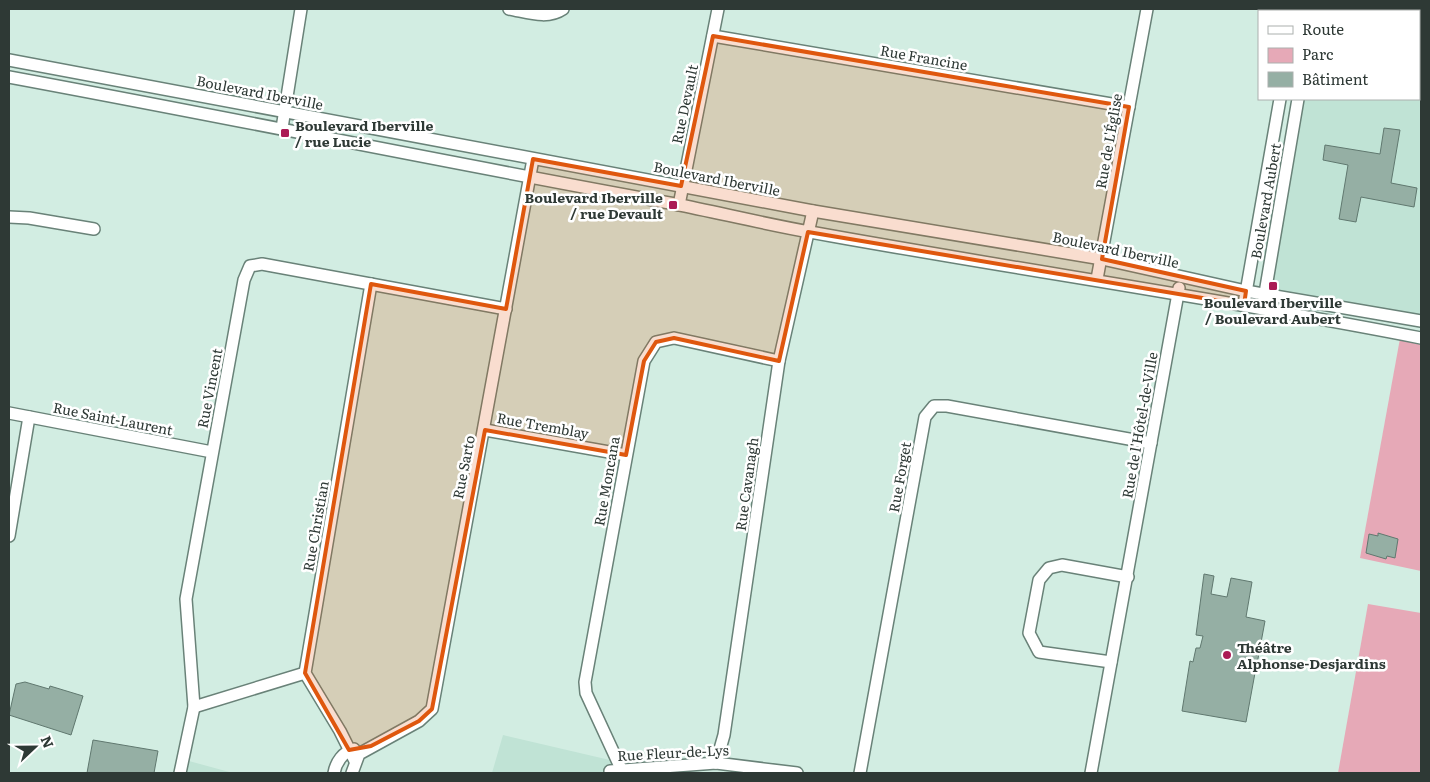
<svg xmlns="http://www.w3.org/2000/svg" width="1430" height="782" font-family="Literata,serif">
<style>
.built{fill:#c0e3d5}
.green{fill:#e6a9b7}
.building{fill:#95afa4;stroke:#60786f}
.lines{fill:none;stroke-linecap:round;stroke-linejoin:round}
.minor-casing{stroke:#698278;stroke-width:14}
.minor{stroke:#fff;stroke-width:11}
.marked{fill:#df570e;fill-opacity:0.2;stroke:#df570e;stroke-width:4;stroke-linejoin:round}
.poi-dot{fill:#ab1b55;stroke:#fff;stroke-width:2}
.labels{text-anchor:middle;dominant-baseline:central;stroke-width:5;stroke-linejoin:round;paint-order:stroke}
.street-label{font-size:14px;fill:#2e3935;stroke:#fff}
.poi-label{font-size:14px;font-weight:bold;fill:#2e3935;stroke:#fff;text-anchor:start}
</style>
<rect width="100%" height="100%" fill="#d2ede2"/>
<!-- built -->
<g class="built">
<polygon points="1313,9 1421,9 1421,321 1265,293 1298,99 1419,99 1419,11 1313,11"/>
<polygon points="503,735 627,764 634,773 492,773"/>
<polygon points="189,761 233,773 187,773"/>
</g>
<!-- green -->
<g class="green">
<polygon points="1401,333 1421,337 1421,571 1360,558"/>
<polygon points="1368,604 1421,613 1421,773 1338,773"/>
</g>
<!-- building -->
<g class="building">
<polygon points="1384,128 1400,130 1391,183 1417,188 1414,207 1361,197 1356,222 1339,219 1348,165 1323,160 1325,145 1380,154"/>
<polygon points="1378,533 1398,539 1395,558 1387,556 1386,559 1366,553 1369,534 1378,536"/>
<polygon points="1204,574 1214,576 1211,594 1227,597 1231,578 1252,582 1246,617 1265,621 1257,664 1248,663 1246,670 1255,673 1246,722 1182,711 1190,661 1193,662 1196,648 1200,648 1203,636 1196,635"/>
<polygon points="25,682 49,689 50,686 83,696 71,735 9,715 16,684"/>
<polygon points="93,740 158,751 154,773 87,773"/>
</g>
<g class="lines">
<!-- minor casing -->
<g class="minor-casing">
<g id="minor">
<path d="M509,9C527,12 547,20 563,9"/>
<polyline points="1295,11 1296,9"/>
<polyline points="1313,11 1314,9"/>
<polyline points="713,36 1129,107"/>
<polyline points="9,60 813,211 1102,259 1246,291 1421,321"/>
<path d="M9,77C231,118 453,164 675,204C720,213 765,224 810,232C1013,269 1218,298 1421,338"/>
<polyline points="282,128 301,9"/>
<polyline points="679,205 718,9"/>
<polyline points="9,217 29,218 94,229"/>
<polyline points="1097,279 1147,9"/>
<polyline points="1245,298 1280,99"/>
<polyline points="1264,299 1298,99"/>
<polyline points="9,413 212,452"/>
<polyline points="485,430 626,455"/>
<polyline points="9,536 29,417"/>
<polyline points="1111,662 1039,652 1029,633 1039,580 1049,568 1062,565 1128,577"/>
<polyline points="194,707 305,673"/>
<polyline points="355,761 340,731 305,673 371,284"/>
<polyline points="716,763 724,735 779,361 813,211"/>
<polyline points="610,771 716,763 797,773"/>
<polyline points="180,773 194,707 186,599 244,280 250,266 262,264 506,309"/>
<path d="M334,773C336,762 343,752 354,749"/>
<polyline points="352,773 359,754 419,721 432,709 533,159"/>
<polyline points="623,773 586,693 585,682 644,361 656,342 674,338 779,361"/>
<polyline points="860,773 925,417 934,406 947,406 1151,443"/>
<polyline points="1091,773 1179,288"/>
</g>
</g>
<!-- minor -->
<use href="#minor" class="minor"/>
</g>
<!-- marked area -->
<path class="marked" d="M713,36L1129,107L1102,259L1246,291L1244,305L808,232L779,361L674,338L656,342L644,361L626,455L485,430L432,709L419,721L371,746L349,750L305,673L371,284L506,309L533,159L681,186Z"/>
<!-- markers -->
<g class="poi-dot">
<rect x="280" y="128" width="10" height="10" rx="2.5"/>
<rect x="668" y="200" width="10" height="10" rx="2.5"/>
<rect x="1268" y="281" width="10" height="10" rx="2.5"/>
<circle cx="1227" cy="655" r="5"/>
</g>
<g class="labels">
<!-- street labels -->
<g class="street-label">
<text transform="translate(924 57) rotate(10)">Rue Francine</text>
<text transform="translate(260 92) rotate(11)">Boulevard Iberville</text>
<text transform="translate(684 104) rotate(-78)">Rue Devault</text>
<text transform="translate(1108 141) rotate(-80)">Rue de L'Église</text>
<text transform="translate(717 178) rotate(11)">Boulevard Iberville</text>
<text transform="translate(1265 201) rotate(-80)">Boulevard Aubert</text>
<text transform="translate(1116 249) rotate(12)">Boulevard Iberville</text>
<text transform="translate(209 388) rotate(-79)">Rue Vincent</text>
<text transform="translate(113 418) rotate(11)">Rue Saint-Laurent</text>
<text transform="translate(543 425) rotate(10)">Rue Tremblay</text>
<text transform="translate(1139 425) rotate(-80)">Rue de l'Hôtel-de-Ville</text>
<text transform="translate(463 467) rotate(-79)">Rue Sarto</text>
<text transform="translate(899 477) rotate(-80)">Rue Forget</text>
<text transform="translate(606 481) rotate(-80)">Rue Moncana</text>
<text transform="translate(746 484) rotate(-82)">Rue Cavanagh</text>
<text transform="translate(315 526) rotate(-80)">Rue Christian</text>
<text transform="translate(673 752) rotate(-3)">Rue Fleur-de-Lys</text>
</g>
<!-- poi labels -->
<g class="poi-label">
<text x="295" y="125">Boulevard Iberville<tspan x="295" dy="16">/ rue Lucie</tspan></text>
<text x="663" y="197" text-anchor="end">Boulevard Iberville<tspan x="663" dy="16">/ rue Devault</tspan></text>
<text x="1273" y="302" text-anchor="middle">Boulevard Iberville<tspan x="1273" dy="16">/ Boulevard Aubert</tspan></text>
<text x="1237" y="647">Théâtre<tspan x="1237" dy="16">Alphonse-Desjardins</tspan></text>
</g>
</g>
<!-- border -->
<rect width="1430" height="782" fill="none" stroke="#2e3935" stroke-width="20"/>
<!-- legend -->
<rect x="1258" y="10" width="162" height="90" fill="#ffffff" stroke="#abb0ae"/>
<rect x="1268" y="26" width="25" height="8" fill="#ffffff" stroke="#abb0ae"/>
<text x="1302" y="35" font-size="15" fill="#2e3935">Route</text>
<rect x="1268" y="48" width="25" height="15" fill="#e6a9b7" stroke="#abb0ae"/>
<text x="1302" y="60" font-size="15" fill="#2e3935">Parc</text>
<rect x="1268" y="72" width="25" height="15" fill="#95afa4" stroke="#abb0ae"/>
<text x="1302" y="85" font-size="15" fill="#2e3935">Bâtiment</text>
<!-- north arrow -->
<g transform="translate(35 747) rotate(68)" stroke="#ffffff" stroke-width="4" paint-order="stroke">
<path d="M0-4L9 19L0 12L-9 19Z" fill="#2e3935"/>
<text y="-8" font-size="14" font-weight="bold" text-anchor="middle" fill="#2e3935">N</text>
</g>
</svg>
